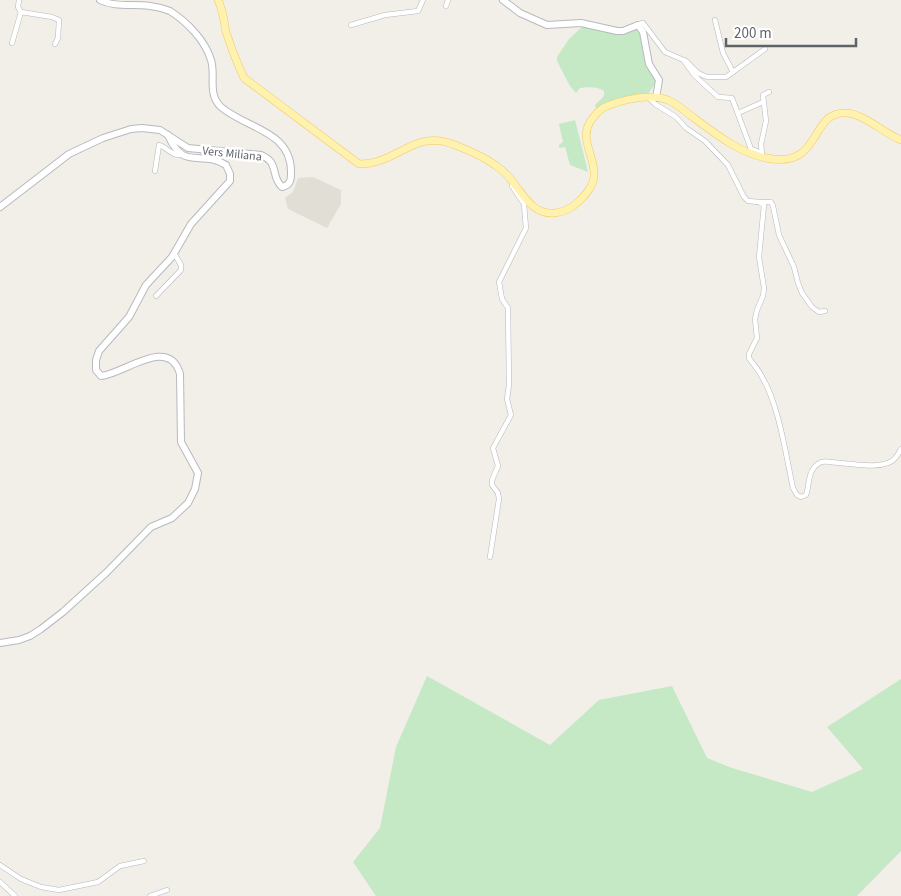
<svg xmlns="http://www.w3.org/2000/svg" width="901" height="896" font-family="'Source Sans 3',sans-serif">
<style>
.education{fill:#e1ded6}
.green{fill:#c5e8c5}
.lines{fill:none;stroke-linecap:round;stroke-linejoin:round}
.street-casing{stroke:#b5b8bc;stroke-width:5.5}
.secondary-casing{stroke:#b6babf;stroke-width:8}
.primary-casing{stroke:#f2c960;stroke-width:8}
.street{stroke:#fff;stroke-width:4.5}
.secondary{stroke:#fff;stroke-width:6}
.primary{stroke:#fff2af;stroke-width:7}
.labels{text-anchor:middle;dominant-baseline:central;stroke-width:5;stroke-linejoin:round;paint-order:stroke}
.street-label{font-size:12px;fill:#5f6368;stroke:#fff}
</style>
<rect width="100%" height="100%" fill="#f1efe8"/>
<!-- education -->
<polygon class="education" points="313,177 341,190 341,204 327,228 288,209 285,198 293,192 298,178"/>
<!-- green -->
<g class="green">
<path d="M584,25C606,31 613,37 634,28L638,30L657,81L648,94L608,103L596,108L595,105L604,96V91C598,86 587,87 580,88L576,93L570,86L557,61V57L569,39Z"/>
<polygon points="575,120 588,172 570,165 565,147 559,148 559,145 563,142 559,124"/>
<polygon points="427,676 550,745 599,700 672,686 707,758 732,768 812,792 863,769 827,727 901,679 901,851 857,896 376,896 353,862 380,828 396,747"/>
</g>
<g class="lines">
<!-- street casing -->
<g class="street-casing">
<g id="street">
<polyline points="19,0 18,7 21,12 52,17 59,20 58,38 55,44"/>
<polyline points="446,6 448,0"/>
<polyline points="715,20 723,53 733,72"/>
<polyline points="351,25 385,15 418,11 423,0"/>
<polyline points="636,25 643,23 665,52 686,61 698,73 707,77 726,77 765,49"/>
<polyline points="12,43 21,12"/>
<polyline points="684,61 694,75 718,97 732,98 751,149 762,153"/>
<path d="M649,98L655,104L676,117L686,128L705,141L728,165L744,197L748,201L759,202L764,205L759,257L764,288L763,296L757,310L755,319L757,338L749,354V358C753,364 759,370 762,377C779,405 786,456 793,488L797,495L801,497L806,495C809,487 808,476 813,469C821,457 830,463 841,463C856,464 878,469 892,461C896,458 899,453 901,449"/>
<polyline points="738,113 763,102"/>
<polyline points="762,154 761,144 766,121 763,95 769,92"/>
<path d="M155,171L159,145C167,147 171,156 181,155"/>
<polyline points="759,202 771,202 773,206 779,235 794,267 798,283 802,293 812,307 819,312 825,311"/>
<polyline points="156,296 181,270 181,265 174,253"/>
<polyline points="490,557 499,499 498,493 492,485 492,480 498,466 493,448 511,415 507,399 509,385 508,308 502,299 499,282 526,228 524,204 512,186"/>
<polyline points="0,865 21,879 41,887 59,890 98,882 120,866 144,861"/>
<polyline points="0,882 15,896"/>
<polyline points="150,896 167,890"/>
</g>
</g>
<!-- secondary casing -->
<g class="secondary-casing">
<g id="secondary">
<polyline points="503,0 520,13 547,25 581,23 617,31 623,31 638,25 643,32 649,64 659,80 656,98"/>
<path d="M0,207L69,154L103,138L131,129L142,128L160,130L188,148L261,155C280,163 270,176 282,187C290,185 291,181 291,173C292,131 247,129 221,107C207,94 216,76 211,60C205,40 187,22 170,11C143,0 120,10 100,0"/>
<path d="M0,643L19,640L30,636L41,629L63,612L107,572L151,527L172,518L188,503L195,489L198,473L181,442L180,374C169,335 124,374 101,376L96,370V360L99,351L129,317L146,285L172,257L191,224L230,181V174L226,165C200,149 184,172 168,135"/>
</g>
</g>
<!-- primary casing -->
<g class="primary-casing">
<path id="primary" d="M218,0C223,10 224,21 226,32C231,47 237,63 244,78L359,164C399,164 414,128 455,145C468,150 484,157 495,165C501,169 508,175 512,181C524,195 532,215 555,213C563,212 572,208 578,202C585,196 593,186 594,177C596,157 579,140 590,122C594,116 598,111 603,108C620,100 652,92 670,101C678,105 686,112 694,118C717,135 738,152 766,158C824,170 808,110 847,113C866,115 883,133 901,140"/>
</g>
<!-- street -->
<use href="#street" class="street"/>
<!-- secondary -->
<use href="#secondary" class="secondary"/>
<!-- primary -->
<use href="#primary" class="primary"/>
</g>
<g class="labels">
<!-- street labels -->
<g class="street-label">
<text transform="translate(232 154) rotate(6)">Vers Miliana</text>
</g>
</g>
<!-- scale -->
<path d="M726 38v8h130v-8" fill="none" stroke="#5f6368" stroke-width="2.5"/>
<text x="734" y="38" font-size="15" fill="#5f6368" stroke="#ffffff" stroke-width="4" paint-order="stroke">200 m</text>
</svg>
